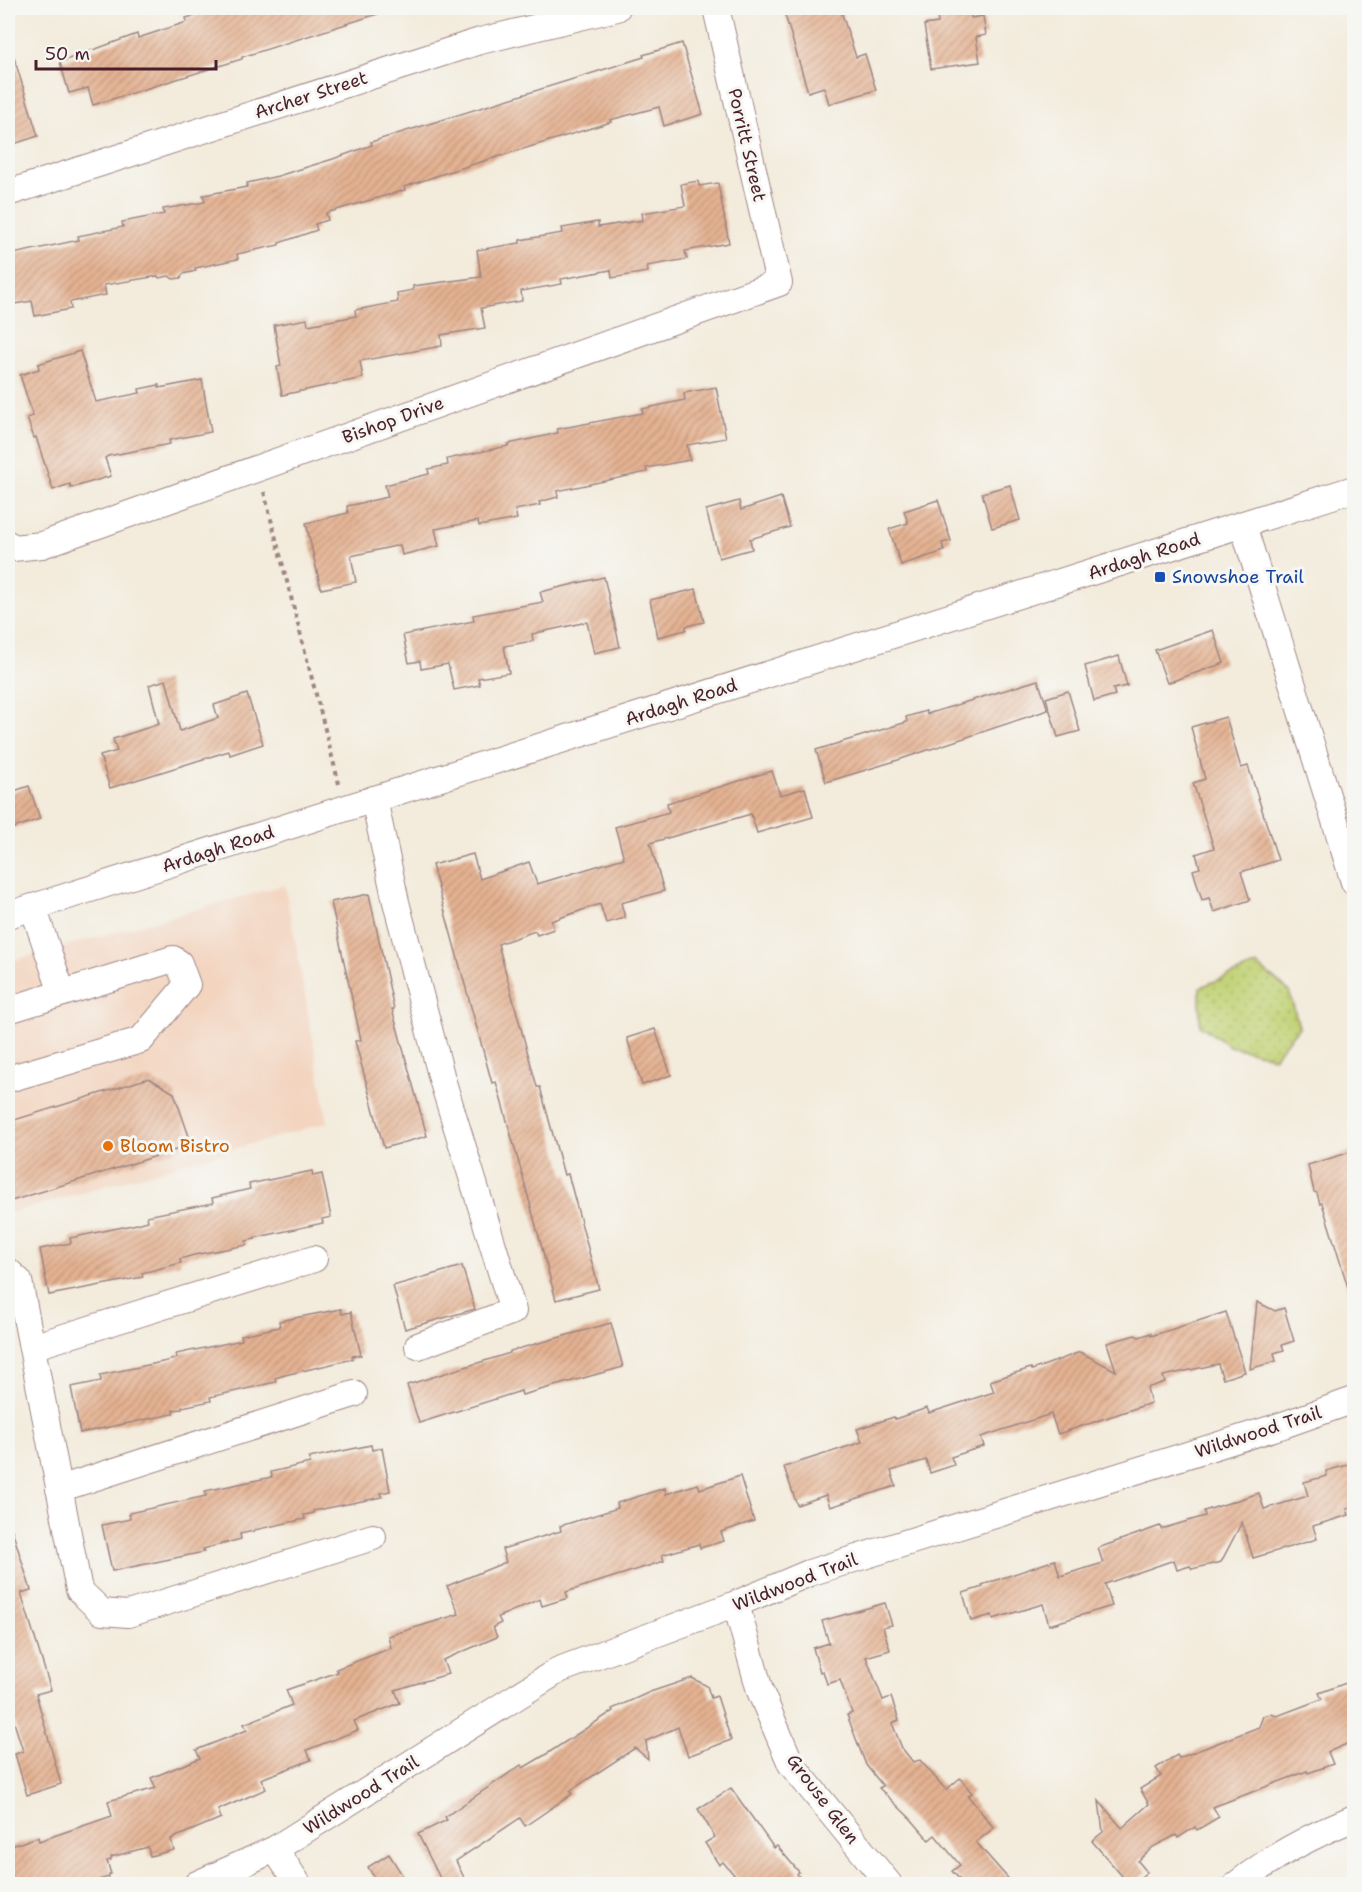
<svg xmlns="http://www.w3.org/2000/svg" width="1362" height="1892" font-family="'Shantell Sans',sans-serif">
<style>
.built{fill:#f3d4bf}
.park{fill:url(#park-dots);stroke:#867850;stroke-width:1.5}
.building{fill:url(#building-hatch)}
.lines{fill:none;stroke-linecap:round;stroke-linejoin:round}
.minor-casing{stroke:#9e8583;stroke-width:28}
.path{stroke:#9e8583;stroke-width:4;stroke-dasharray:4.5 4.5;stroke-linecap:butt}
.minor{stroke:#fff;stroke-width:26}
.transit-dot{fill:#1a4fb4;stroke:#f6f6f2;stroke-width:2}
.food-dot{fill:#e8710a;stroke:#f6f6f2;stroke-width:2}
.labels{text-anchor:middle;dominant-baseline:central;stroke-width:6;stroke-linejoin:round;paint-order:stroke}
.street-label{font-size:18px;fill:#4a1f2b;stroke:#f6f6f2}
.transit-label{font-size:18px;fill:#164399;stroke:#f6f6f2;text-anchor:start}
.food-label{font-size:18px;fill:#c56008;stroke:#f6f6f2;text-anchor:start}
</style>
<defs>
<pattern id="park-dots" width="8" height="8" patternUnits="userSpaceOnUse" patternTransform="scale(1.5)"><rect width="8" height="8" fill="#c1d274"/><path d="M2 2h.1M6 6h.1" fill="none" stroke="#a7b465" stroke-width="1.8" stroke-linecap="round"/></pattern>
<pattern id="building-hatch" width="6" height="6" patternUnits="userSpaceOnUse" patternTransform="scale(1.5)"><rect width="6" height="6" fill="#e5b393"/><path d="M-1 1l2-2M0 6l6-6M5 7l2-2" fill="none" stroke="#bc9178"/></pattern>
</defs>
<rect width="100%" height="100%" fill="#f6f6f2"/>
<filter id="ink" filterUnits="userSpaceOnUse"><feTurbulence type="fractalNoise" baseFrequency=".0167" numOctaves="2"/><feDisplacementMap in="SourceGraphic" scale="12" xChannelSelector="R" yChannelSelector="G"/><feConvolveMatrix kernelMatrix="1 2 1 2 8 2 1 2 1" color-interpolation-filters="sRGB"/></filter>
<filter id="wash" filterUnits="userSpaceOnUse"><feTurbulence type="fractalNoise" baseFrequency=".008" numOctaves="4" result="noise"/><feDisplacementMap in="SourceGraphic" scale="24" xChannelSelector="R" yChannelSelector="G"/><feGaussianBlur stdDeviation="1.35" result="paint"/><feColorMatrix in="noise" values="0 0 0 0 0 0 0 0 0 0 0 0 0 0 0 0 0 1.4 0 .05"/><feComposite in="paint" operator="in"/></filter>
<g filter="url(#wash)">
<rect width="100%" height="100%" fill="#f3ebdb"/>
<!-- built -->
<polygon class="built" points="285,885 328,1122 8,1214 8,962"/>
<!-- park -->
<polygon class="park" points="1257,965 1289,991 1299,1027 1274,1057 1229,1046 1200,1025 1200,987"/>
<g id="blocks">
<!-- building -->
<g class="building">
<polygon points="220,8 387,8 387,11 242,57 242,59 93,105 88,88 69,93 60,62 137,34 138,38 187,22 186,18"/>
<polygon points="783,8 840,8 856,57 865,54 876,90 829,104 824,87 808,92"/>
<polygon points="936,8 969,8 971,18 983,16 986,35 976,37 980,62 931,69 924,25 938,23"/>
<polygon points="682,43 703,114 664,126 659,107 610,120 611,122 445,173 404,187 405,190 326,213 328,220 315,224 317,230 279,243 279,245 237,254 238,259 195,268 196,271 183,274 181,278 173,279 169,276 159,278 158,276 104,285 106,295 70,302 71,309 35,316 32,301 8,305 8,255 79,240 78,236 123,227 122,222 164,214 163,209 205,202 203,195 247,187 247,183 278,176 333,159 372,145 371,142 644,57 643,55"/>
<polygon points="12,51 38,136 8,146 8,52"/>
<polygon points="698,181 699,186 718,183 729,243 685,251 687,259 647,266 648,272 612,278 611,270 561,279 562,284 521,291 522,301 481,308 485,328 441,335 442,346 360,361 363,378 282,395 277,367 281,366 274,325 307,319 308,325 356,316 355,310 398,302 397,293 413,290 413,286 481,277 477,250 520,243 520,240 563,233 562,228 598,222 598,227 643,220 642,213 685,206 681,184"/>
<polygon points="80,351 96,402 140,393 139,389 159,385 159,388 202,380 211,432 169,440 170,444 108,456 105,458 111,476 71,488 70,484 53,490 36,437 34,438 27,418 33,416 20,375 39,369 38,364"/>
<polygon points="716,387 726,438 687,445 690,460 646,468 647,472 557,491 558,497 539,502 540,505 515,510 517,519 479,526 478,521 435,529 439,546 402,555 400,545 351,556 356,582 321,589 306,523 348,513 347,506 388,497 385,485 429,474 428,469 448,465 447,459 508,446 508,444 558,433 557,429 643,413 642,409 685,400 684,393"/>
<polygon points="1010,485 1020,520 992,528 982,493"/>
<polygon points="781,497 790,527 750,539 752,549 719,558 706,510 739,501 741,510"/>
<polygon points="938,500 951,541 942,543 944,551 901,565 889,529 908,523 904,511"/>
<polygon points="604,577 620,647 594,653 587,622 532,634 533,641 504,646 509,673 478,678 480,685 454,690 448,664 421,669 420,661 409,663 403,635 474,621 473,615 543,602 540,592"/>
<polygon points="696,589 704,622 686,626 686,630 658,637 650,600"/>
<polygon points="1213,630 1224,663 1167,683 1155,650"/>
<polygon points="1119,656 1127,686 1113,689 1115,695 1094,701 1085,666"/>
<polygon points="166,680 180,731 218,718 214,705 247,694 263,744 230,755 229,751 110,788 100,756 117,751 113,739 159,724 149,685"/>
<polygon points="1038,680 1048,710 892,762 826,782 816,750 907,722 906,717 926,711 927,714"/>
<polygon points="1068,691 1080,731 1058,737 1046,698"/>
<polygon points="1226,717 1241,768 1248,766 1278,860 1241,872 1250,900 1214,912 1209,898 1202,900 1193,870 1200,868 1196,854 1214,848 1193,783 1205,779 1191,727"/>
<polygon points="772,771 780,795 805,788 813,817 757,833 751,814 650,843 664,891 621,903 625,918 606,923 600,904 551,921 554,929 537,935 535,931 498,944 537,1087 540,1087 564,1175 568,1174 599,1289 556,1300 522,1174 496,1082 492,1083 432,865 473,854 480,879 529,862 537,884 624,858 615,827 669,812 667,803"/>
<polygon points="29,786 40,819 8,830 8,793"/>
<polygon points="369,894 394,1009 392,1009 427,1136 384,1148 355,1041 361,1040 331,902"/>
<polygon points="655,1029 671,1075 642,1085 627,1038"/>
<polygon points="149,1078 174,1093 192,1145 8,1202 8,1122"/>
<polygon points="1354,1151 1354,1294 1350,1294 1322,1203 1320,1204 1317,1193 1314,1192 1308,1165"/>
<polygon points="312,1171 313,1176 322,1174 331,1217 322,1219 323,1223 254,1238 255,1239 246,1241 247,1245 194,1255 180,1259 181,1263 142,1273 143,1277 49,1295 40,1249 71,1243 70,1238 137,1224 148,1221 147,1216 213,1203 212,1198 250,1189 249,1184"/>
<polygon points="462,1266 475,1309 405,1329 393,1286"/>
<polygon points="1257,1302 1275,1311 1284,1308 1294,1341 1282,1345 1284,1350 1274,1353 1276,1361 1250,1369"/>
<polygon points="341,1309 342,1314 351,1312 361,1355 352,1356 353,1359 285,1375 275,1378 276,1382 210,1397 211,1401 182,1407 182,1409 173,1410 173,1414 80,1433 71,1387 101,1381 100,1375 167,1361 177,1358 176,1354 242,1340 241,1335 280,1327 279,1321"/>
<polygon points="1226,1312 1245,1372 1223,1379 1218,1364 1163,1376 1165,1382 1147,1388 1151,1403 1058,1434 1051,1414 981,1437 984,1446 951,1457 954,1465 930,1473 926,1460 891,1471 896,1486 830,1507 826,1495 797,1505 784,1467 862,1442 857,1429 894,1417 895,1419 927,1408 929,1413 994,1392 990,1381 1031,1368 1032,1370 1080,1352 1116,1371 1107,1343 1135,1335 1139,1337 1151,1333 1151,1336"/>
<polygon points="611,1323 623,1367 522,1395 521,1391 419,1423 407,1385 510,1353 510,1351"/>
<polygon points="371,1445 372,1450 382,1448 390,1491 381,1493 382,1497 313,1511 314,1513 304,1515 305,1519 254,1530 254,1531 240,1534 241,1539 203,1549 204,1552 112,1571 102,1525 130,1519 129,1513 206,1496 205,1491 272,1477 271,1472 310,1463 309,1458"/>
<polygon points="1351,1464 1354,1475 1354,1507 1347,1509 1349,1515 1313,1526 1317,1539 1253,1558 1242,1522 1221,1562 1192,1569 1190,1566 1177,1570 1174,1560 1105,1584 1112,1606 1049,1625 1043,1604 993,1619 992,1615 971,1621 963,1593 983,1587 982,1585 1055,1560 1060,1576 1103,1563 1098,1548 1160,1526 1161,1529 1205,1516 1204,1511 1259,1493 1264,1509 1308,1496 1304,1482 1327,1476 1326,1471"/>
<polygon points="740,1476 754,1521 721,1532 724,1541 700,1548 699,1544 662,1555 664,1561 566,1592 568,1598 542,1606 540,1599 498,1617 501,1623 493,1627 497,1637 443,1660 448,1674 395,1690 400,1703 354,1721 358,1730 307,1750 311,1760 261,1779 266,1789 218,1810 221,1818 171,1839 174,1850 150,1856 148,1847 111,1857 111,1860 107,1861 111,1874 109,1874 109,1877 86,1884 8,1884 8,1847 38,1837 39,1841 112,1816 108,1801 156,1788 151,1778 200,1758 196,1750 247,1730 244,1724 292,1705 286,1690 338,1672 336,1669 391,1648 388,1636 459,1614 447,1586 506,1562 502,1549 561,1531 560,1526 618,1508 617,1503 665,1488 666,1494 698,1484 700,1489"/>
<polygon points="8,1530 12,1530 31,1590 21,1593 51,1690 36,1694 61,1784 27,1795 15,1754 23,1751 8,1703"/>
<polygon points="885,1603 892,1625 883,1627 890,1650 866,1657 883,1700 891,1697 899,1720 892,1723 902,1748 913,1762 920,1760 946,1790 960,1778 972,1793 968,1796 994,1828 976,1842 1013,1884 964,1884 952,1871 960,1865 935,1835 929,1840 911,1819 879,1788 883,1786 866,1765 847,1715 852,1713 840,1680 827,1684 823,1671 820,1672 813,1648 829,1643 822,1621"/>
<polygon points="692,1678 707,1686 711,1698 717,1696 731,1740 688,1756 678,1727 646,1741 648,1759 635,1748 570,1791 572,1794 525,1826 520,1818 456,1861 467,1884 443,1884 418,1834 447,1820 445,1817 521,1765 523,1768 545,1755 613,1711 612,1709 650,1692"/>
<polygon points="1354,1680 1354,1741 1328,1752 1333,1764 1308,1773 1307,1771 1213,1807 1219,1817 1197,1830 1195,1827 1178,1838 1176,1835 1153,1847 1138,1861 1147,1872 1132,1884 1129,1884 1092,1841 1103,1832 1099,1801 1122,1828 1149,1804 1140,1789 1161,1776 1156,1768 1177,1755 1179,1758 1259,1727 1263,1716 1271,1714 1277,1716 1322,1699 1319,1693"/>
<polygon points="731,1788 774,1848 777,1846 799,1872 797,1874 805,1884 742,1884 723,1862 719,1865 705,1843 715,1837 698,1809"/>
<polygon points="389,1854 408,1884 378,1884 368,1867"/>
</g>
</g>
</g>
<g filter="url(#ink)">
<use href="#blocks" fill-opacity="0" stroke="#9e8583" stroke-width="1.5"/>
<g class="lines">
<!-- minor casing -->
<g class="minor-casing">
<g id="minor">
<polyline points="8,193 480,41 617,8"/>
<polyline points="1243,525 1354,882"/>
<polyline points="8,544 13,548 42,545 779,283 716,8"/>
<polyline points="374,799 396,902 442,1079 513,1311 418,1346"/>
<polyline points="33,907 62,993"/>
<polyline points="8,915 1354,489"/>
<polyline points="8,1010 173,959 179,963 187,985 141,1040 8,1079"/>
<polyline points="8,1271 19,1281 79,1590 102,1612 128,1614 373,1537"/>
<polyline points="32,1347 314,1259"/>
<polyline points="59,1489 354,1394"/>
<polyline points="736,1604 760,1691 791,1764 889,1884"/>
<polyline points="275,1849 298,1884"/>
<polyline points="197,1884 275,1849 559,1670 736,1604 809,1573 1283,1425 1354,1400"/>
<path d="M1237,1884C1273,1856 1312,1835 1354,1818"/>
</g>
</g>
<!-- path -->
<polyline class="path" points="264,492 339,784"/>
<!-- minor -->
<use href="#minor" class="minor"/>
</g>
</g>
<!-- markers -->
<rect class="transit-dot" x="1154" y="571" width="12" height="12" rx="3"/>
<circle class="food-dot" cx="108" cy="1146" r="6"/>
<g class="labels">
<!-- street labels -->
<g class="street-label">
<text transform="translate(311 95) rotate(-18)">Archer Street</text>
<text transform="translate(747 145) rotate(77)">Porritt Street</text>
<text transform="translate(393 420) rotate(-20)">Bishop Drive</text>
<text transform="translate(1144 556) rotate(-18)">Ardagh Road</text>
<text transform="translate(681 702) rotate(-18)">Ardagh Road</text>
<text transform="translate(218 849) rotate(-18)">Ardagh Road</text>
<text transform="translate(1258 1432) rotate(-18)">Wildwood Trail</text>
<text transform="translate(795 1582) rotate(-21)">Wildwood Trail</text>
<text transform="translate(361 1795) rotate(-32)">Wildwood Trail</text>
<text transform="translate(823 1799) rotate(53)">Grouse Glen</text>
</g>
<!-- transit labels -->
<g class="transit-label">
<text x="1172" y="577">Snowshoe Trail</text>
</g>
<!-- food labels -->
<g class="food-label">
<text x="120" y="1146">Bloom Bistro</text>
</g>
</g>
<!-- margin -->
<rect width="1362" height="1892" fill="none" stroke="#f6f6f2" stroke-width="30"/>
<!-- scale -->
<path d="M36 60v9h180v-9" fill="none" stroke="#4a1f2b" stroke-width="3"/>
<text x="45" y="60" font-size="18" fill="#4a1f2b" stroke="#f6f6f2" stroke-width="4.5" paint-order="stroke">50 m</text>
</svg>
